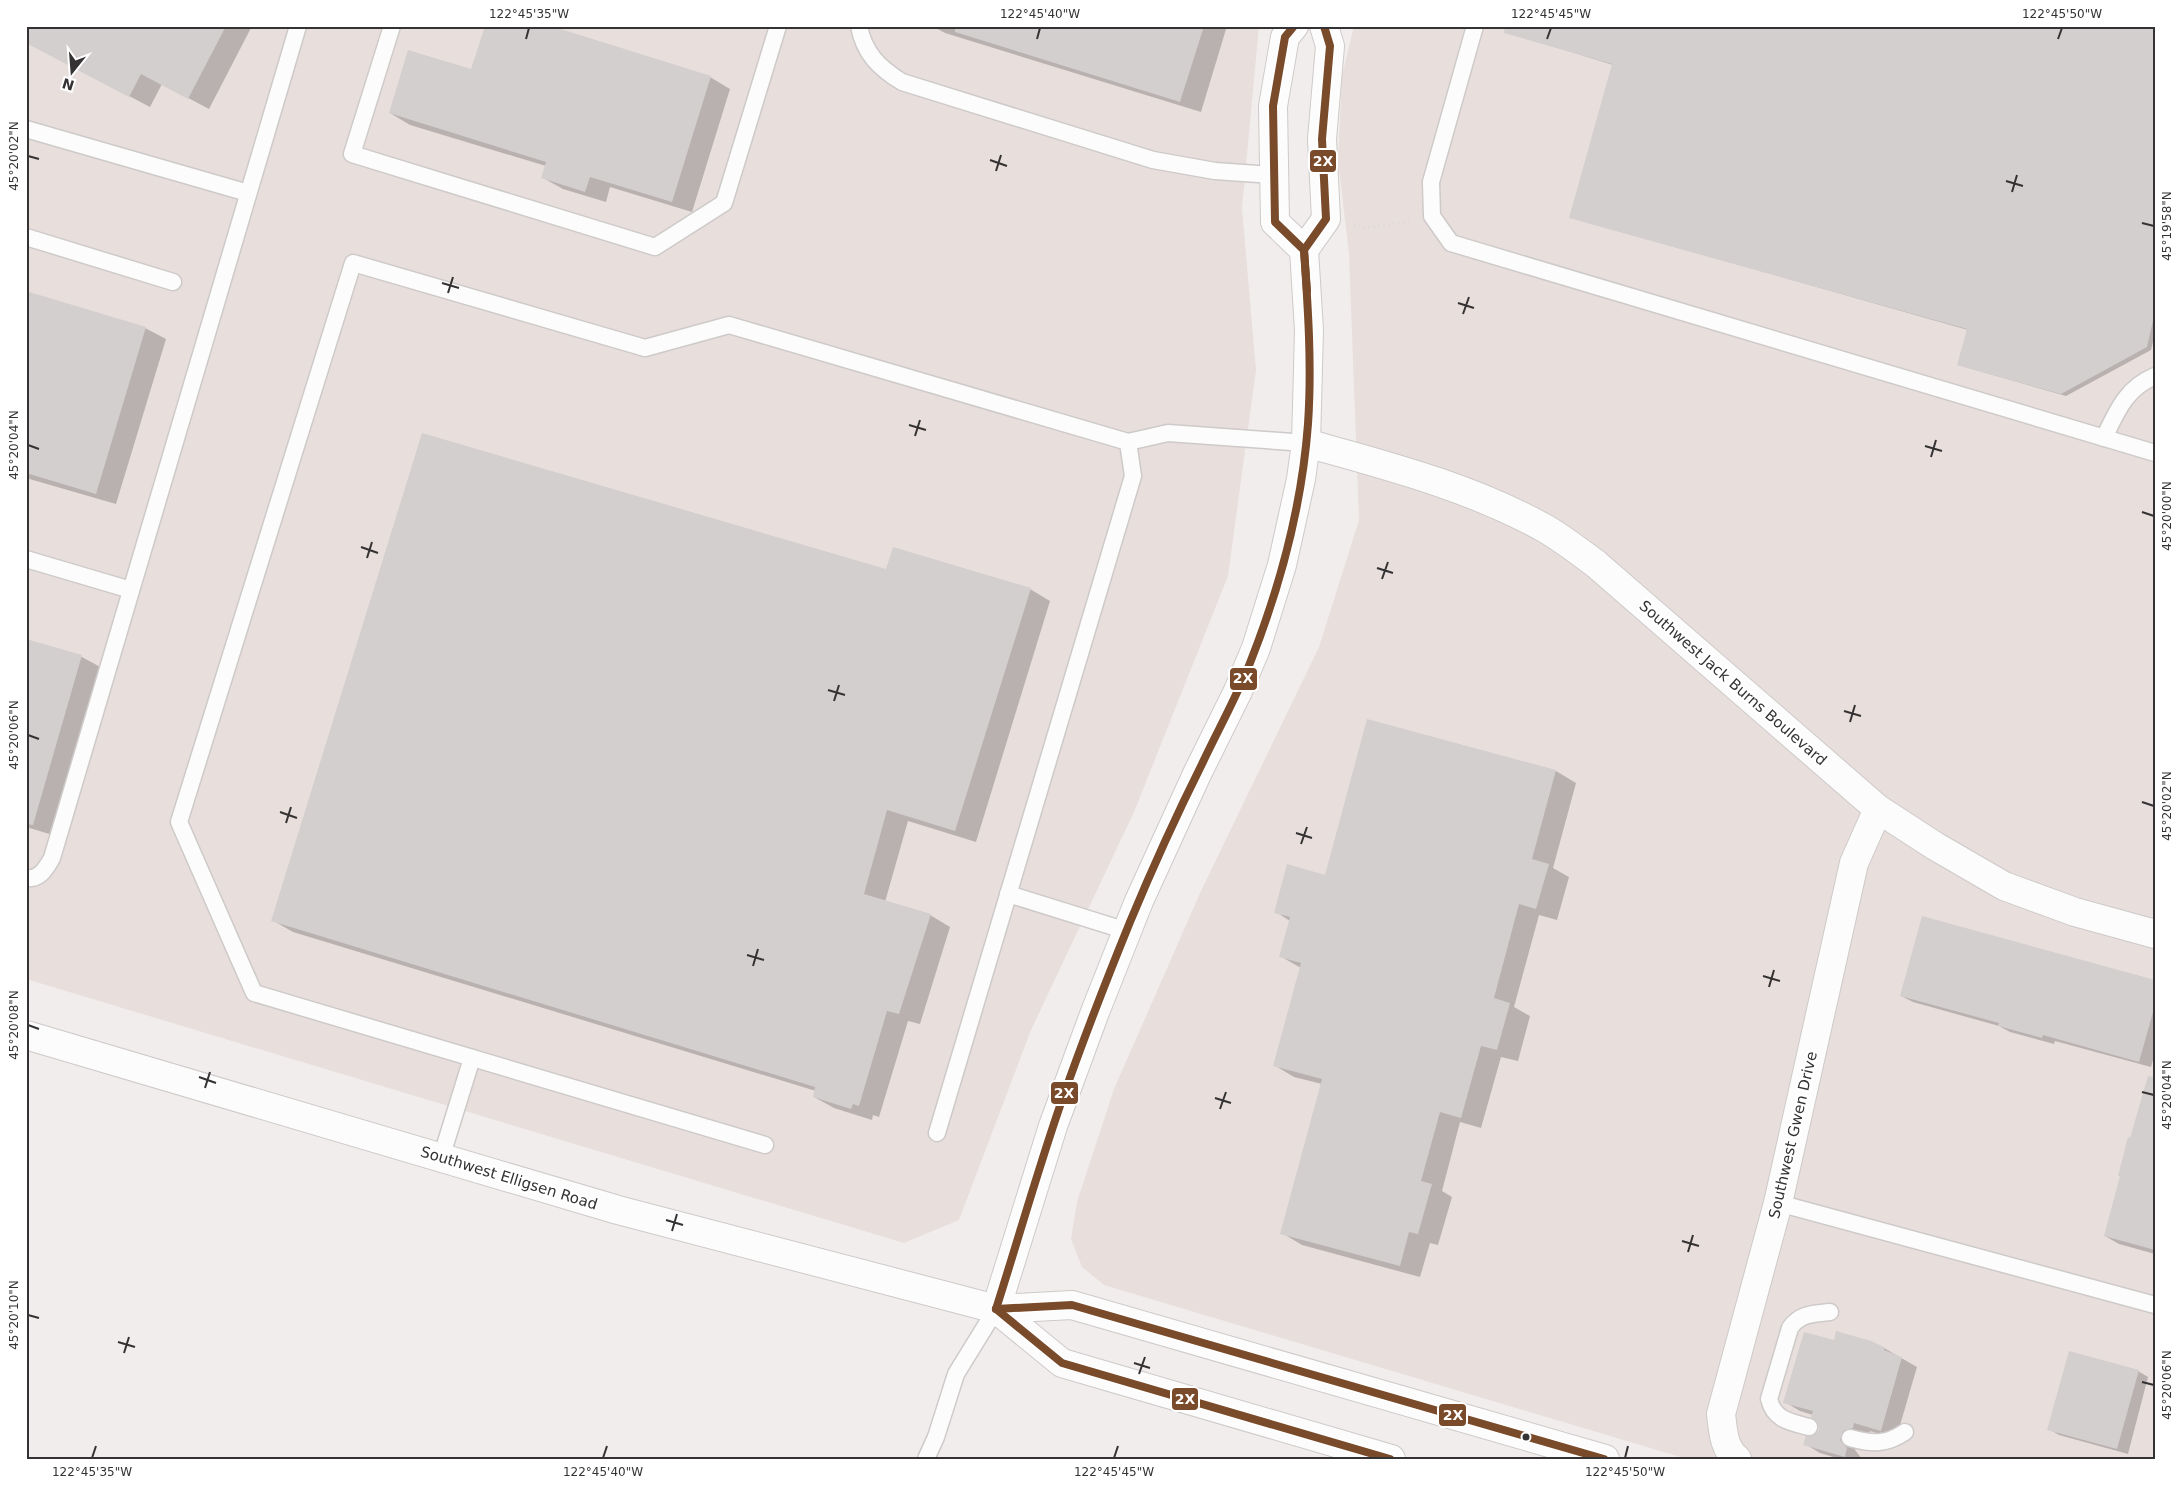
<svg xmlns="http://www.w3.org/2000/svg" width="2181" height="1485" font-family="'DejaVu Sans',sans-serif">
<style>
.built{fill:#e8dedc}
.shadow{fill:#0003}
.building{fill:#d2cfce}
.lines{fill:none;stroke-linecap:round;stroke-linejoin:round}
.lane-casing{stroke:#cdcac9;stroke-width:19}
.street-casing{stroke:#cdcac9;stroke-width:30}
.secondary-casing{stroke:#cdcac9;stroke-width:30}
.path{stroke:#dad9d9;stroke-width:3;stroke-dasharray:1 4;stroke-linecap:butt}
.lane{stroke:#fdfcfc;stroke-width:16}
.street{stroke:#fdfcfc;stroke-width:28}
.secondary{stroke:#fdfcfc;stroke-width:28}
.bus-1-casing{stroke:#fff;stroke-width:11}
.bus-1{stroke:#7a4b2a;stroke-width:8}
.ticks{fill:none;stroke:#343232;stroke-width:2}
.bus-dot{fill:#343232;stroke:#fff;stroke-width:2}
.labels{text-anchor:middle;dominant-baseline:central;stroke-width:5;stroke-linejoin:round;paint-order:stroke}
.street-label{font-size:15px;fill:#343232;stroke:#fff}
.line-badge{stroke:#fff;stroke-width:2}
.badge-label{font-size:14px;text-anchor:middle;font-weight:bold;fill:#fff}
.neatline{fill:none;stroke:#343232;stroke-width:2}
.ticks-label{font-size:12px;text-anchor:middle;fill:#343232}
</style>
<rect width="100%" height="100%" fill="#f1edec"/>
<!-- built -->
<g class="built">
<polygon points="26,26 1259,26 1242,208 1256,370 1228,576 1134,812 1031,1030 959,1220 904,1243 26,979"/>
<polygon points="1354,26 2155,26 2155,1459 1760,1459 1753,1457 1745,1459 1687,1459 1104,1285 1082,1267 1071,1239 1077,1202 1114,1089 1201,891 1319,647 1359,520 1349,254 1338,160 1342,76"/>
</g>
<!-- shadow -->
<g class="shadow">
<polygon points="26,26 252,26 209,109 162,84 150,107 26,42"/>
<polygon points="932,26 1227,26 1201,112 945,33"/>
<polygon points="2155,26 2155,334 2151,350 2066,396 1958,365 1968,330 1570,217 1613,65 1539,42"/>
<polygon points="472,70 710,77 730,89 692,212 610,187 606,202 563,189 543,178 546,166 410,125 390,113"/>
<polygon points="26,292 145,328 166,339 116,504 26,478"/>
<polygon points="887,571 1030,589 1050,601 976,842 908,821 885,902 930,915 950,927 920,1024 908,1021 879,1117 873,1115 872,1120 834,1108 814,1097 816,1091 293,932 272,920"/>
<polygon points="26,640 82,657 102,668 53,835 26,827"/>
<polygon points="1368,720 1556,771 1576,783 1553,868 1569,877 1557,920 1539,915 1514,1007 1530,1016 1518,1061 1501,1057 1481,1128 1460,1122 1442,1191 1452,1197 1438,1245 1430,1243 1420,1277 1302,1245 1282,1233 1322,1084 1294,1077 1274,1065 1301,968 1280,956 1290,921 1276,912 1326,876"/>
<polygon points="2155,981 2155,1053 2151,1067 2055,1041 2054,1044 2010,1032 1999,1026 1913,1002 1901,996"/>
<polygon points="2155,1080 2155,1254 2119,1244 2105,1236"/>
<polygon points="1834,1342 1884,1348 1917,1367 1896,1439 1870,1431 1868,1437 1858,1439 1855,1450 1862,1459 1840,1459 1820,1453 1805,1444 1820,1430 1820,1423 1813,1415 1800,1411 1785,1402"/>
<polygon points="2138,1371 2148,1377 2128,1454 2059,1435 2049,1429"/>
</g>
<!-- building -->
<g class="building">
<polygon points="26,26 226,26 188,99 141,74 129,97 26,43"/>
<polygon points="485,26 551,26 711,76 672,202 590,177 585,192 541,178 546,162 389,113 408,50 471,69"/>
<polygon points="955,26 1204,26 1180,102 955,32"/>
<polygon points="1505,26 2155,26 2155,312 2147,347 2061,394 1957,365 1967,329 1569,218 1612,64 1504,33"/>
<polygon points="26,291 146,327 96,494 26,473"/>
<polygon points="422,433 886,569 893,547 1031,588 955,831 887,810 864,894 931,914 899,1014 887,1011 859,1106 853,1104 851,1109 813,1097 815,1087 271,921"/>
<polygon points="26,639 82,655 33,825 26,824"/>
<polygon points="1367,719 1556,770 1532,859 1549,864 1536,909 1519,904 1494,998 1510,1003 1497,1050 1481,1046 1461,1118 1440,1112 1421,1181 1432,1184 1418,1234 1409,1232 1400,1266 1280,1234 1322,1079 1273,1066 1301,963 1279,957 1290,917 1274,913 1287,864 1325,875"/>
<polygon points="1922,916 2155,980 2155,1005 2139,1062 2043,1035 2042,1038 1998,1026 1999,1023 1900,996"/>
<polygon points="2148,1076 2155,1077 2155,1250 2104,1236 2120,1176 2118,1176 2128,1137 2130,1138"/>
<polygon points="1836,1331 1871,1341 1884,1347 1884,1350 1902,1357 1881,1431 1854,1423 1853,1428 1843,1431 1840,1440 1847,1448 1845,1457 1803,1445 1806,1436 1812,1436 1819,1430 1818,1424 1811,1417 1813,1411 1783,1403 1804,1332 1834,1340"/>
<polygon points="2069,1351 2139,1370 2117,1449 2047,1430"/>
</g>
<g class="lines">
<!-- lane casing -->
<g class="lane-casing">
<g id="lane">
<polyline points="392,26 352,154 655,247 724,203 778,26"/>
<path d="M859,26C864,53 879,68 902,82L1153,160L1215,171L1273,175"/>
<polyline points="1475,26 1431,182 1432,216 1451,243 2155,453"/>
<polyline points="26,129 248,193"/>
<polyline points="26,237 173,282"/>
<path d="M2104,438C2117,411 2126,388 2155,376"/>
<polyline points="26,559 131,590"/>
<path d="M26,878C40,880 46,868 52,858L298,26"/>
<polyline points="1008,894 1127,931"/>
<polyline points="937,1133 1133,476 1128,442"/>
<polyline points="765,1145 254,993 179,822 353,263 645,348 729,325 1128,442 1168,433 1306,443"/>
<polyline points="441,1158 472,1058"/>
<polyline points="1778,1203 2155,1305"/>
<path d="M1809,1427C1790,1422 1774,1420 1769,1399L1790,1328C1800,1313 1814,1314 1830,1312"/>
<path d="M1850,1438C1872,1444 1886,1445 1905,1432"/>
<polyline points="926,1459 936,1437 956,1374 996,1309"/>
</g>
</g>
<!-- street casing -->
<g class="street-casing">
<g id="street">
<path d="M1306,443C1388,466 1471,487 1546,529C1563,539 1580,552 1596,564L1878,809L1935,846L2004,886L2075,912L2155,934"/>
<path d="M1737,1459C1723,1448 1723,1429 1721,1414L1778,1203L1854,863L1878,809"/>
</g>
</g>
<!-- secondary casing -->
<g class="secondary-casing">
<g id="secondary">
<polyline points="1294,26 1285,37 1273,106 1275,222 1304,250"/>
<polyline points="26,1035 618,1210 996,1309 1072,1305 1605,1459"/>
<polyline points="996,1309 1053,1126 1095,1012 1139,901 1197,774 1238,691 1256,648 1282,565 1301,479 1306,443 1309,330 1304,250 1326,219 1322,139 1330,46 1324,26"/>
<polyline points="996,1309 1062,1363 1391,1459"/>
</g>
</g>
<!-- path -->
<polyline class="path" points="1354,225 1367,228 1409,221"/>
<!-- lane -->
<use href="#lane" class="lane"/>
<!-- street -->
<use href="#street" class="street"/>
<!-- secondary -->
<use href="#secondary" class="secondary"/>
<!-- bus-1 casing -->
<g class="bus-1-casing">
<g id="bus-1">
<polyline points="1307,291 1304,250 1326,219 1322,139 1330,46 1324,26"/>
<path d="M996,1309C1018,1240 1038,1169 1062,1100C1083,1040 1106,981 1130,922C1152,869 1176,816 1202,764C1218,730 1236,698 1250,663C1280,587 1302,505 1308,424C1312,366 1308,308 1304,250L1275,222L1273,106L1285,37L1294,26"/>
<polyline points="996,1309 1072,1305 1604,1459"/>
<polyline points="996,1309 1062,1363 1390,1459"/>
</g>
</g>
<!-- bus-1 -->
<use href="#bus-1" class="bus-1"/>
</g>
<!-- ticks -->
<path class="ticks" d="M526,39L529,28M1037,39L1040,28M1547,39L1551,28M2058,39L2062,28M28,156L39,159M990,160L1007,166M996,171L1001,155M2006,181L2023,186M2012,192L2017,175M2142,223L2154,226M442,283L459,288M448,293L453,277M1458,303L1474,308M1463,314L1469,297M909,425L926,430M915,436L920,420M28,445L39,449M1925,446L1942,451M1931,457L1936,440M2142,512L2154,516M361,547L378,553M367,558L372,542M1377,568L1393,573M1382,579L1388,562M828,690L845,695M834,701L839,685M1844,711L1861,716M1850,722L1855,705M28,735L39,739M2142,802L2154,806M280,812L297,818M286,823L291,807M1296,833L1312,838M1301,844L1307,827M747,955L764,960M753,966L758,949M1763,976L1780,981M1769,987L1774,970M28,1025L39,1029M199,1077L216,1083M205,1088L210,1072M2142,1092L2154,1095M1215,1098L1231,1103M1220,1109L1226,1092M666,1220L683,1225M672,1231L677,1214M1682,1241L1699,1246M1688,1252L1693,1235M28,1315L39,1318M118,1342L135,1347M124,1353L129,1337M1134,1363L1150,1368M1139,1374L1145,1357M2142,1382L2154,1385M92,1458L96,1446M603,1458L607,1446M1114,1458L1118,1446M1625,1458L1628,1446"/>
<!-- markers -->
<circle class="bus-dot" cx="1526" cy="1437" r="4.5"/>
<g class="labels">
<!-- street labels -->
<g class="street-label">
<text transform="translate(1733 683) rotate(41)">Southwest Jack Burns Boulevard</text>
<text transform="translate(1793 1135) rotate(-77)">Southwest Gwen Drive</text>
<text transform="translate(509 1178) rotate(17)">Southwest Elligsen Road</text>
</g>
</g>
<g class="line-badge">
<rect x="1309" y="149" width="28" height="24" rx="5" fill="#7a4b2a"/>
<rect x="1229" y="667" width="29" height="24" rx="5" fill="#7a4b2a"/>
<rect x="1050" y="1081" width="29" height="24" rx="5" fill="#7a4b2a"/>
<rect x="1171" y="1387" width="28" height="24" rx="5" fill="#7a4b2a"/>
<rect x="1438" y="1403" width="29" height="24" rx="5" fill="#7a4b2a"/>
</g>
<g class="badge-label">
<text x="1323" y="166">2X</text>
<text x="1243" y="683">2X</text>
<text x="1064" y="1098">2X</text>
<text x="1185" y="1404">2X</text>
<text x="1453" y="1420">2X</text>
</g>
<!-- border -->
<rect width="2181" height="1485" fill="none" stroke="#ffffff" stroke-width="55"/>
<!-- north arrow -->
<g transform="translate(72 72) rotate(197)" stroke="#ffffff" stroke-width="4" paint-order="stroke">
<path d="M0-4L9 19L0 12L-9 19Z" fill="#343232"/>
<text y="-8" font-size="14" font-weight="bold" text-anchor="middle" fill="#343232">N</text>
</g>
<rect x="28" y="28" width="2126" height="1430" class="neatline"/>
<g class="ticks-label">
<text x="529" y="18">122°45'35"W</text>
<text x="1040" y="18">122°45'40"W</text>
<text x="1551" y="18">122°45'45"W</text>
<text x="2062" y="18">122°45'50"W</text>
<text transform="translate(14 156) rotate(-90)" y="4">45°20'02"N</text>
<text transform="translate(2167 226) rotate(-90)" y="4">45°19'58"N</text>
<text transform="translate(14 445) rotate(-90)" y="4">45°20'04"N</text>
<text transform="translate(2167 516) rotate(-90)" y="4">45°20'00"N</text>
<text transform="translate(14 735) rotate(-90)" y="4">45°20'06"N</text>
<text transform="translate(2167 806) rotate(-90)" y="4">45°20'02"N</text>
<text transform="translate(14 1025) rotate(-90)" y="4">45°20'08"N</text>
<text transform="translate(2167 1095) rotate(-90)" y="4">45°20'04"N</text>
<text transform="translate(14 1315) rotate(-90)" y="4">45°20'10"N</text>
<text transform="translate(2167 1385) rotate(-90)" y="4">45°20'06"N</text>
<text x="92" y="1476">122°45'35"W</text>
<text x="603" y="1476">122°45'40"W</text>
<text x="1114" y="1476">122°45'45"W</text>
<text x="1625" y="1476">122°45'50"W</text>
</g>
</svg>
